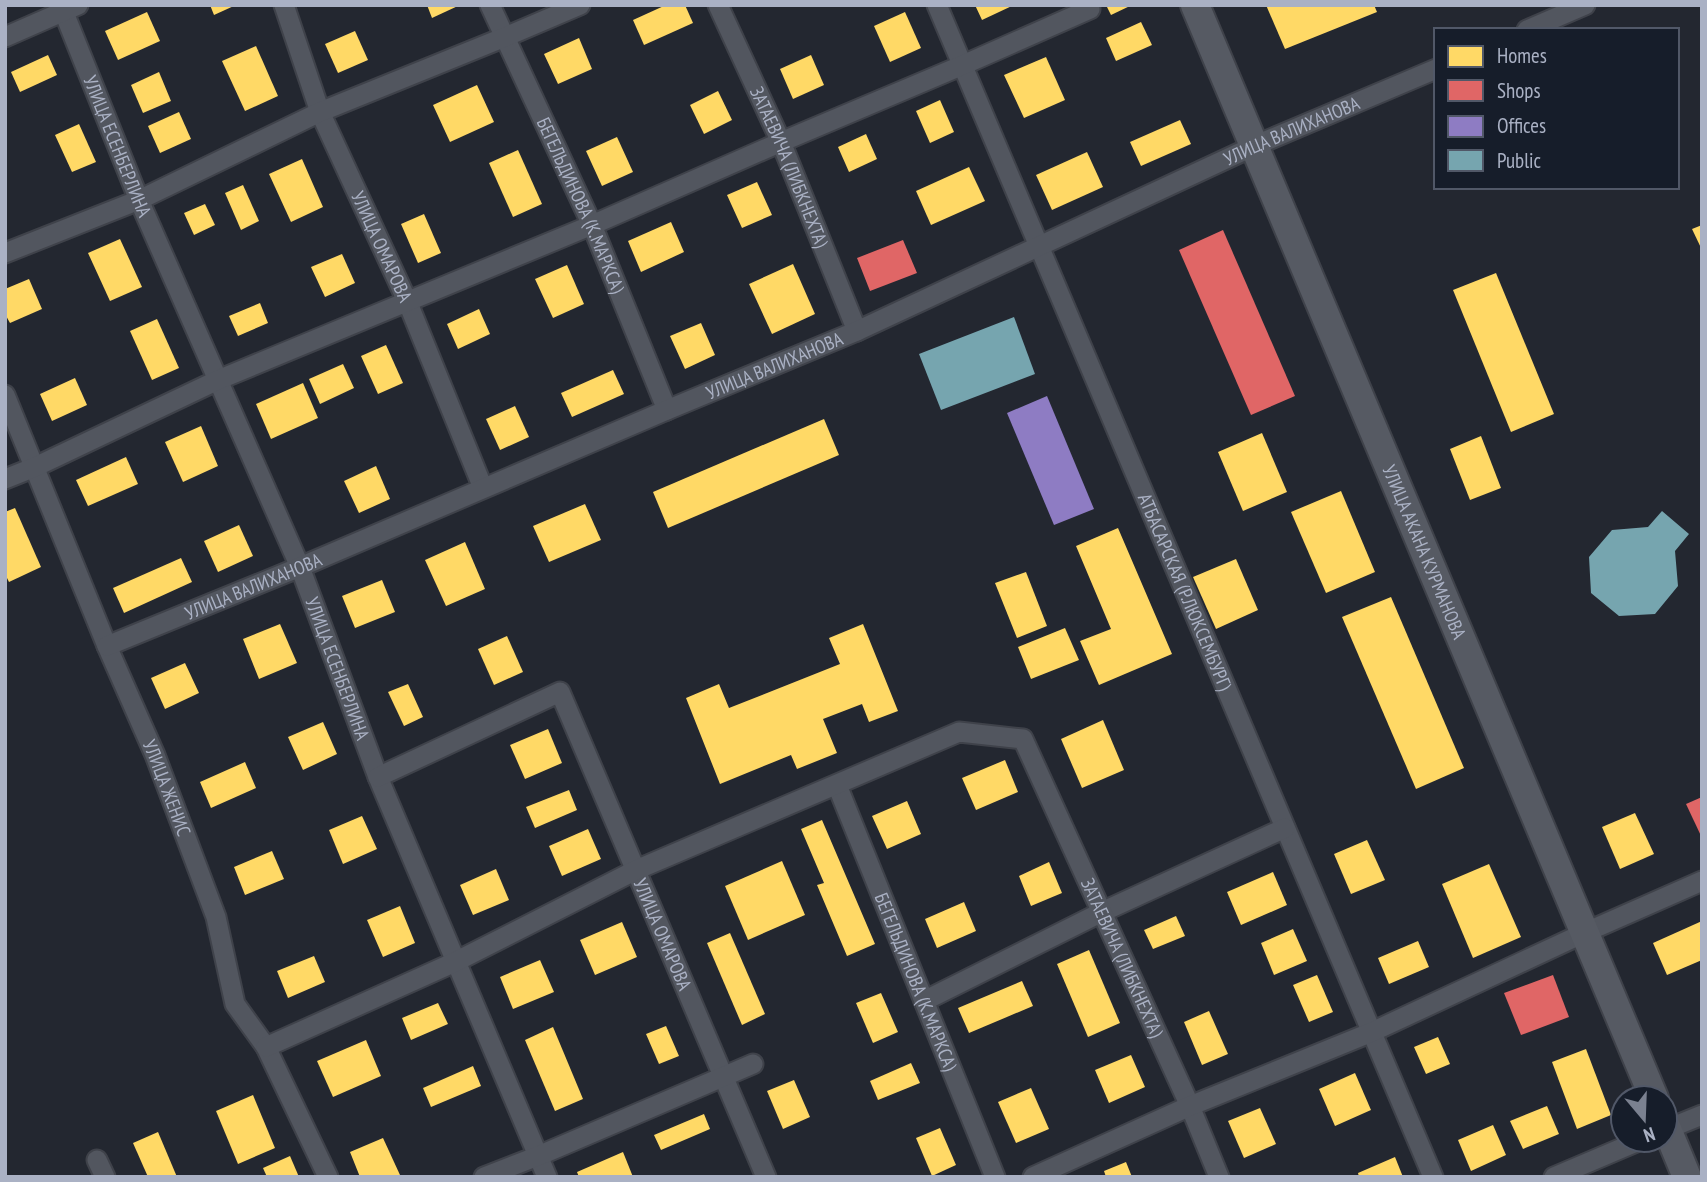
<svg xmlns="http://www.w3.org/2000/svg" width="1707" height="1182" font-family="'PT Sans Narrow',sans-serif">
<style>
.homes{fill:#ffd966}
.shops{fill:#e06666}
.offices{fill:#8e7cc3}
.public{fill:#76a5af}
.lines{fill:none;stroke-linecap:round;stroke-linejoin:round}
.minor-casing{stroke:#3f424a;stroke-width:23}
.secondary-casing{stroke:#3f424a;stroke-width:32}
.minor{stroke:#52565f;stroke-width:19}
.secondary{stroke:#565a63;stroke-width:28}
.labels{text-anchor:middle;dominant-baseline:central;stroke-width:7;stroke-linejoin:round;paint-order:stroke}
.street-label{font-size:19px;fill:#aab1c4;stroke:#161d2a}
</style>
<rect width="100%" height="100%" fill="#232730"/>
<!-- homes -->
<g class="homes">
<polygon points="210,5 236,5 214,15"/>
<polygon points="427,5 460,5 432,18"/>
<polygon points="666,5 685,5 693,23 644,45 633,20"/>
<polygon points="975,5 1014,5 982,20"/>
<polygon points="1106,5 1132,5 1111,15"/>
<polygon points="1266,5 1374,5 1377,12 1285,49"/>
<polygon points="147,12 160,41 118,60 105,31"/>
<polygon points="905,12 921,48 890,62 874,26"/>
<polygon points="1141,22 1152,45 1116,61 1106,38"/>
<polygon points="355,31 368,60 338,73 325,44"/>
<polygon points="579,38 592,69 558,84 544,54"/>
<polygon points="256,46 278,96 245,111 222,61"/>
<polygon points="48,55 57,75 20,92 11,72"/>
<polygon points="811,55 824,85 793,99 780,69"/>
<polygon points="1046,57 1065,100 1024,118 1004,75"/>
<polygon points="159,72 171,101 143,113 131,85"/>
<polygon points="477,85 494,122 450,142 433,105"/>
<polygon points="718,91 732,120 704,134 690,105"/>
<polygon points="940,100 954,132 930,143 916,111"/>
<polygon points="179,112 191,139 160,153 148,126"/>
<polygon points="1180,120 1191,144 1141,166 1130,142"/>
<polygon points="79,124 96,162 72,172 55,135"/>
<polygon points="866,134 877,159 849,172 838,147"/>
<polygon points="617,137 633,172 602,186 586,151"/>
<polygon points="518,150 542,204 513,217 489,163"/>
<polygon points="1087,152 1103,187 1052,210 1036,175"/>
<polygon points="302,159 323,207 291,222 269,174"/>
<polygon points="969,167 985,201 931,225 916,191"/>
<polygon points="757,182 772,215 742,228 727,195"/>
<polygon points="243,185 259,221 241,230 225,193"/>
<polygon points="205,204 215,225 194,235 184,213"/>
<polygon points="424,214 441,253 418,263 401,224"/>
<polygon points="671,222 684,252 641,272 628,241"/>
<polygon points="1702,225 1702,250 1692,229"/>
<polygon points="120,239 142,287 110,301 88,253"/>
<polygon points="342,254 355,283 325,297 311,267"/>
<polygon points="793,264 815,314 772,334 749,284"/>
<polygon points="567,265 584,304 553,318 535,279"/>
<polygon points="1496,273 1554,414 1511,432 1453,290"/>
<polygon points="29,279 42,309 10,323 5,314 5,289"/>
<polygon points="260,303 268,323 238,336 229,316"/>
<polygon points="479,309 490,334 458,349 447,324"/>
<polygon points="157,319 179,368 152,380 130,331"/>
<polygon points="701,323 715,355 685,369 670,336"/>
<polygon points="386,345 403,383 378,394 361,356"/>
<polygon points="343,364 354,388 320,404 309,379"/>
<polygon points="613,370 624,394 572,417 561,393"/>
<polygon points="75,378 87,405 52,421 40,394"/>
<polygon points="303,383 318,418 271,439 256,404"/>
<polygon points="515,406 529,437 500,450 486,419"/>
<polygon points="824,419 839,455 668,528 653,492"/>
<polygon points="201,426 218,466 183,482 165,442"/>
<polygon points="1262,433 1287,492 1243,511 1218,452"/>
<polygon points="1481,436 1501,488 1470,500 1450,449"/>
<polygon points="126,457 138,484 88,506 76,480"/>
<polygon points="376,466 390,499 359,513 344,481"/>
<polygon points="1341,491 1375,572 1326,593 1291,512"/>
<polygon points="585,504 601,540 549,562 533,526"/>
<polygon points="15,508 41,567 9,582 5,574 5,512"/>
<polygon points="239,525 253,556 218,572 204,541"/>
<polygon points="1118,528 1172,654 1099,685 1080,641 1111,629 1076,546"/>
<polygon points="465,542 485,589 446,606 425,560"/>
<polygon points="181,558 192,582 124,613 113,588"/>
<polygon points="1236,559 1258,610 1216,629 1193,577"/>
<polygon points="1026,572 1047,626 1017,638 995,583"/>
<polygon points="382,580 395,612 355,628 342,596"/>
<polygon points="1391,597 1464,768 1416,789 1342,617"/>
<polygon points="280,624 297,663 259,679 243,639"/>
<polygon points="863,624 898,711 869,722 862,704 823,719 837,753 797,769 791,755 720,784 686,698 719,684 729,708 840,664 829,638"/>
<polygon points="1065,628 1079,660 1031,679 1018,647"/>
<polygon points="507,636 523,672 494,685 478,649"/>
<polygon points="185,663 199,693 165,709 151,678"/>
<polygon points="408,684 423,717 404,726 388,692"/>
<polygon points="1103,720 1124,770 1082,788 1061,739"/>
<polygon points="323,722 337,754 303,770 288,737"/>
<polygon points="548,729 562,763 525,779 510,745"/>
<polygon points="1005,760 1018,792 976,810 962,778"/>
<polygon points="245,762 256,788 211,808 200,782"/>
<polygon points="569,790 577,810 535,828 526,807"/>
<polygon points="907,801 921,834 887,849 872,816"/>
<polygon points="1635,813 1654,854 1620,869 1602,827"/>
<polygon points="362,816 377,849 343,864 329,830"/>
<polygon points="822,820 875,944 847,956 817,885 824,883 801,829"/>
<polygon points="588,829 601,859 562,876 549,846"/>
<polygon points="1367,840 1385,880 1351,894 1334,854"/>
<polygon points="272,851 284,879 245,895 234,867"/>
<polygon points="782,861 805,915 748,940 725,886"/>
<polygon points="1049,862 1062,893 1031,906 1019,876"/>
<polygon points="1489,864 1521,937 1473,958 1442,884"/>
<polygon points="496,869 509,900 473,915 460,885"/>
<polygon points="1273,872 1287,905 1241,925 1227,892"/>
<polygon points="964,902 976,931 937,948 925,919"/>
<polygon points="400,906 415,943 383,957 367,920"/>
<polygon points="1176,916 1185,936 1153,949 1144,930"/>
<polygon points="1702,921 1702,960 1667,975 1653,943"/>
<polygon points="622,922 637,957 595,975 580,940"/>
<polygon points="1293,929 1307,961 1274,975 1261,943"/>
<polygon points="730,933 765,1014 742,1025 707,943"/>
<polygon points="1418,941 1429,967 1389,984 1378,958"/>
<polygon points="1089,950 1120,1023 1088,1037 1057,964"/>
<polygon points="314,956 325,982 288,998 277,971"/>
<polygon points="540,960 554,992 513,1009 500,977"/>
<polygon points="1317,975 1333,1012 1309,1022 1293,985"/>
<polygon points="1022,981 1033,1006 969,1033 958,1008"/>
<polygon points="881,993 898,1032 873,1043 856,1003"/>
<polygon points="438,1003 448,1024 411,1040 402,1018"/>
<polygon points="1209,1011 1228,1054 1202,1065 1184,1022"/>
<polygon points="666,1026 679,1056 659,1064 646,1034"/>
<polygon points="553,1027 583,1099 555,1111 525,1040"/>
<polygon points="1438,1037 1450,1064 1426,1074 1414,1047"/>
<polygon points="366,1040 381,1076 333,1097 317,1061"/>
<polygon points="1586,1049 1611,1115 1577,1129 1552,1062"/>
<polygon points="1131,1055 1145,1087 1109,1103 1095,1070"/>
<polygon points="911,1063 920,1083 878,1100 870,1081"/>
<polygon points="473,1066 481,1086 431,1107 423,1088"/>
<polygon points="1355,1073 1371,1110 1335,1126 1319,1089"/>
<polygon points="794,1080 810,1117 783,1129 767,1091"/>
<polygon points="1031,1088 1049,1129 1016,1143 998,1102"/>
<polygon points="253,1095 275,1148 238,1164 216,1111"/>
<polygon points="1547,1106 1559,1134 1523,1149 1510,1121"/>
<polygon points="1260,1108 1276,1144 1244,1158 1228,1121"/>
<polygon points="704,1114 710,1129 661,1150 654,1135"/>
<polygon points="1493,1125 1506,1155 1471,1171 1458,1140"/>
<polygon points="940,1128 956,1165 932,1176 916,1138"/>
<polygon points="158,1132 177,1177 148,1177 133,1143"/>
<polygon points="383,1138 400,1175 397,1177 360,1177 350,1152"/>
<polygon points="623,1152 633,1177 579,1177 577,1172"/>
<polygon points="290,1156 299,1177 267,1177 263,1168"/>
<polygon points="1395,1157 1403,1177 1359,1177 1358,1173"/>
<polygon points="1126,1162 1132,1177 1106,1177 1104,1171"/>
</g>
<!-- shops -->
<g class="shops">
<polygon points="1223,230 1295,396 1251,415 1179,250"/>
<polygon points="903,240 917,273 870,291 857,258"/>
<polygon points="1702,797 1702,838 1686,804"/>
<polygon points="1553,975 1569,1017 1521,1035 1504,993"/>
</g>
<!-- offices -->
<polygon class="offices" points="1047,396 1094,509 1054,525 1007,413"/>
<!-- public -->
<g class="public">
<polygon points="1014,317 1035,374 941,410 919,354"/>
<polygon points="1662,511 1689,534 1675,551 1678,586 1655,614 1619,616 1591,593 1589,557 1612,530 1648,527"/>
</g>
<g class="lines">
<!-- minor casing -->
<g class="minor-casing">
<g id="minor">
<path id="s1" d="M61,5L139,200L300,567L378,777L547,1177"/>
<path id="s2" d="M284,5L320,112L408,303L483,488"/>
<path id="s3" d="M490,5L592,225L667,410"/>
<path id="s4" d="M718,5L781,142L857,331"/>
<path id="s5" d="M937,5L1433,1177"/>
<polyline points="1527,30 1585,5"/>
<polyline points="5,37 78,5"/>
<polyline points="5,253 139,200 320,112 505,37 580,5"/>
<path id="s6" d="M5,395L107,646L155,755L216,917L235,1004L266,1047L328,1177"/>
<polyline points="5,479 35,467 218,380 592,225 781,142 963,65 1090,9"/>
<path id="s7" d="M107,646L300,567L667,410L857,331L1254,146L1436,69"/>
<path id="s8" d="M378,777L560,692L766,1177"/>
<path id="s9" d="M837,785L995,1177"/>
<polyline points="924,1001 1102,912 1285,828"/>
<path id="s10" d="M266,1047L455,962L636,870L959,732L1023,739L1190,1106L1219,1177"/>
<polyline points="1665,1130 1702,1115"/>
<polyline points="97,1160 105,1177"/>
<polyline points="484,1177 538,1156 753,1064"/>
<polyline points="1033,1177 1190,1106 1372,1032 1584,933 1702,881"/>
<polyline points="1554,1177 1641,1140"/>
</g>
</g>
<!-- secondary casing -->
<g class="secondary-casing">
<g id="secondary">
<path id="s11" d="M1195,5L1654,1098"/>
<polyline points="1665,1124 1687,1177"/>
</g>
</g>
<!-- minor -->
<use href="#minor" class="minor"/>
<!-- secondary -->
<use href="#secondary" class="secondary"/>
</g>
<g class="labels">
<!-- street labels -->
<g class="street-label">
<text stroke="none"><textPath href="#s7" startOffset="1292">УЛИЦА ВАЛИХАНОВА</textPath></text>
<text stroke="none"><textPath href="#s1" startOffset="152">УЛИЦА ЕСЕНБЕРЛИНА</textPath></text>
<text stroke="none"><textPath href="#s4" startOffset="177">ЗАТАЕВИЧА (ЛИБКНЕХТА)</textPath></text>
<text stroke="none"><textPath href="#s3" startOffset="220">БЕГЕЛЬДИНОВА (К.МАРКСА)</textPath></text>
<text stroke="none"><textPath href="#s2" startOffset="261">УЛИЦА ОМАРОВА</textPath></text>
<text stroke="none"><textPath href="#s7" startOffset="724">УЛИЦА ВАЛИХАНОВА</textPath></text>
<text stroke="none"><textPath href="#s11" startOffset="593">УЛИЦА АКАНА КУРМАНОВА</textPath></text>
<text stroke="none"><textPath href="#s7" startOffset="158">УЛИЦА ВАЛИХАНОВА</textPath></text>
<text stroke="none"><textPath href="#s5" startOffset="637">АТБАСАРСКАЯ (Р.ЛЮКСЕМБУРГ)</textPath></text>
<text stroke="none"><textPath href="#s1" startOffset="719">УЛИЦА ЕСЕНБЕРЛИНА</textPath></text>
<text stroke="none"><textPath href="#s6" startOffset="425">УЛИЦА ЖЕНИС</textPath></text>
<text stroke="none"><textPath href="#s8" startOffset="464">УЛИЦА ОМАРОВА</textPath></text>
<text stroke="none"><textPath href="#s10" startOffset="1066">ЗАТАЕВИЧА (ЛИБКНЕХТА)</textPath></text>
<text stroke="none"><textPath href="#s9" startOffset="212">БЕГЕЛЬДИНОВА (К.МАРКСА)</textPath></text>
</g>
</g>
<!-- border -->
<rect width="1707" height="1182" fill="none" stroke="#aab1c4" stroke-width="14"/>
<!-- legend -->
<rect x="1434" y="28" width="245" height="161" fill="#161d2a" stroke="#515868" stroke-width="2"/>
<rect x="1448" y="46" width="35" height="21" fill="#ffd966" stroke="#515868" stroke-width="2"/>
<text x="1497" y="63" font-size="21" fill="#aab1c4">Homes</text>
<rect x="1448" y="80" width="35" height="21" fill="#e06666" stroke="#515868" stroke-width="2"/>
<text x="1497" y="98" font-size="21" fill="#aab1c4">Shops</text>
<rect x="1448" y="116" width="35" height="21" fill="#8e7cc3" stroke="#515868" stroke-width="2"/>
<text x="1497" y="133" font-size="21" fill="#aab1c4">Offices</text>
<rect x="1448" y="150" width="35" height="21" fill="#76a5af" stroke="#515868" stroke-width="2"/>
<text x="1497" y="168" font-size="21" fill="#aab1c4">Public</text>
<!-- north arrow -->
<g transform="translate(1644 1119) rotate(161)"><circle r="33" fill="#161d2a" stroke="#515868" stroke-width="2"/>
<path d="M0-5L12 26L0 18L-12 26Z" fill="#7b8190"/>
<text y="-10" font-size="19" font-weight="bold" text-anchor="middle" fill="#aab1c4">N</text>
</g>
</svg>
